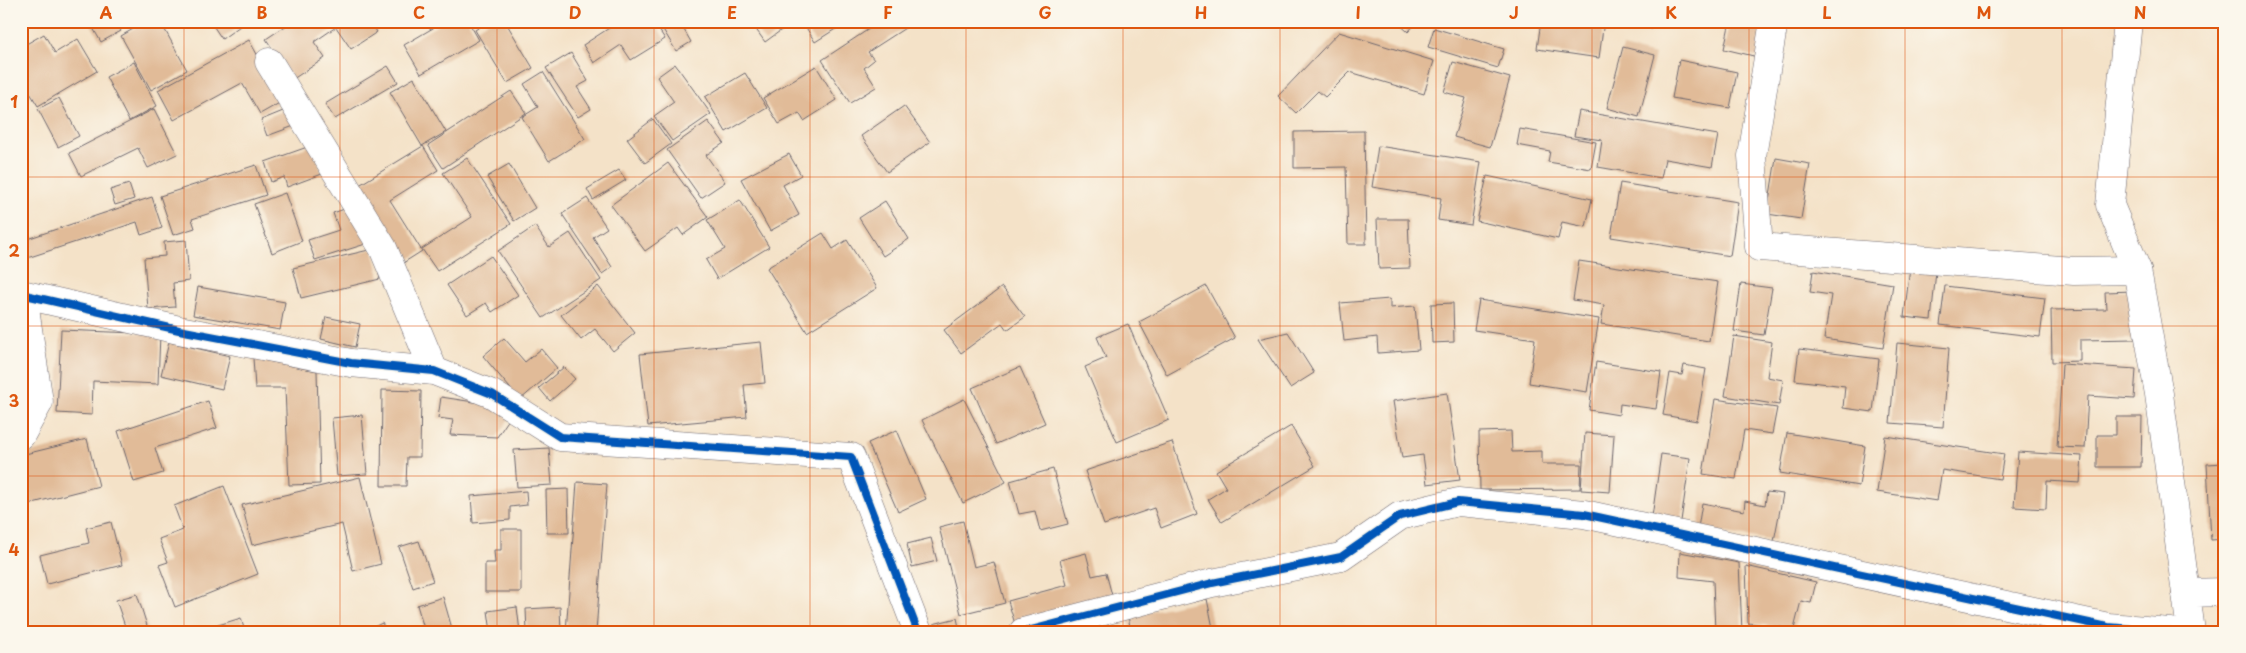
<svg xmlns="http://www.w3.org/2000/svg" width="2246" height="653" font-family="'Playpen Sans',sans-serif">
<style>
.building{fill:#e1bb98}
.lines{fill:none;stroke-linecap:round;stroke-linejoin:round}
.minor-casing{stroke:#6c656c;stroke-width:29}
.minor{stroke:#fff;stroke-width:28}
.cycleway-casing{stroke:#fbf7ec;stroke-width:11}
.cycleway{stroke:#0057b8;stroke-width:8}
.grid{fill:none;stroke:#de560e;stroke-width:1;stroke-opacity:0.55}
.neatline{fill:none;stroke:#de560e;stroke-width:2}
.grid-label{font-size:16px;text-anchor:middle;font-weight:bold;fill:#de560e}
</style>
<rect width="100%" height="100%" fill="#fbf7ec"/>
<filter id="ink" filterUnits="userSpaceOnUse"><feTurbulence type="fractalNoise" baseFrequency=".02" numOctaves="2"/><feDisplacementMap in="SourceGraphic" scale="10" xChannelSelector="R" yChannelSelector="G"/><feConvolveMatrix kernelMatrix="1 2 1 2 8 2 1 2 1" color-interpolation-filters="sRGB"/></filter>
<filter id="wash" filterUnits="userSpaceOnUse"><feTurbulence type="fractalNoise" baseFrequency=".0096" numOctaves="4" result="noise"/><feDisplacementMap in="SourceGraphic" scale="20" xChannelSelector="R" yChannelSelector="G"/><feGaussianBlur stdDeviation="1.12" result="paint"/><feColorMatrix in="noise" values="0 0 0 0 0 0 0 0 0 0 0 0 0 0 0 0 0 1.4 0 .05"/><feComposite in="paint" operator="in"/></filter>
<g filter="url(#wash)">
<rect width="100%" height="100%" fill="#f4e2c8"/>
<g id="blocks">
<!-- building -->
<g class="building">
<polygon points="89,21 115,21 121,31 101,42"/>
<polygon points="147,21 160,21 187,70 151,90 121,36"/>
<polygon points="210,21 247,21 222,39"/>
<polygon points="293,21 370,21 377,32 351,49 336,27 314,42 325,58 293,79 266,39"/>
<polygon points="445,21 468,21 479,40 421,74 404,45"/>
<polygon points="489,21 505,21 533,68 507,83 475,30"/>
<polygon points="620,21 653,21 665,39 631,60 621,45 594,63 583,45"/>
<polygon points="658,21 695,21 683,28 691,42 676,51"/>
<polygon points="750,21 789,21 791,23 765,42"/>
<polygon points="802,21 848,21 815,42"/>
<polygon points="881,21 916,21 868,52 874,60 864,68 876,87 850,103 822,60"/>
<polygon points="1396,21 1418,21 1408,32"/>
<polygon points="1541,21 1604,21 1599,58 1537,49"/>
<polygon points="1617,21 1654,21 1652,29"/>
<polygon points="1730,21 1765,21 1758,57 1724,49"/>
<polygon points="1434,28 1504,49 1498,68 1428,47"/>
<polygon points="1339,32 1434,61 1424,94 1350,72 1325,97 1318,91 1296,113 1278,96"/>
<polygon points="44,34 55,53 78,39 97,71 38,106 21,78 21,47"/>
<polygon points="249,40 283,101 260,114 242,83 174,120 158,90"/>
<polygon points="1623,47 1655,55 1639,117 1607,108"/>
<polygon points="571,53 588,81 577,87 591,109 578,117 546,68"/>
<polygon points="1679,60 1737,72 1730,108 1672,98"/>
<polygon points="134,62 157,106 129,121 106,77"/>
<polygon points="1453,62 1510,78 1490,147 1454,137 1466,98 1444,92"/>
<polygon points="675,64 711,114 672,141 654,116 674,102 657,77"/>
<polygon points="388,66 398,82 335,119 325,104"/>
<polygon points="816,66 837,100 804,121 799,113 779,124 763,98"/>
<polygon points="543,72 585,139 549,161 522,117 538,107 524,84"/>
<polygon points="745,73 767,108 726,132 705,97"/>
<polygon points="414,78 446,132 422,146 390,92"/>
<polygon points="21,87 29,100 21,105"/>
<polygon points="511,91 526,113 443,168 428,145"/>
<polygon points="59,98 79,136 58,147 38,109"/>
<polygon points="904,106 930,142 887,172 861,136"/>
<polygon points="154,109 177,154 148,168 138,148 81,176 69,153"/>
<polygon points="288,109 294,126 267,136 261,120"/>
<polygon points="1579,111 1718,135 1712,167 1665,159 1661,178 1598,167 1602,140 1574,136"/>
<polygon points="653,119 671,144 645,163 627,139"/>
<polygon points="708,121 724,143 706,155 725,182 701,198 667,150"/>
<polygon points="1520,129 1596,142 1591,169 1548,162 1550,151 1517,145"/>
<polygon points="1364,131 1366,244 1348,244 1346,167 1294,168 1294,132"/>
<polygon points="313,145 322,174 287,187 284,177 271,182 265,162"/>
<polygon points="423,146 438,170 390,200 422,251 403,263 356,187"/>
<polygon points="1378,146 1481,162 1471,225 1438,220 1441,198 1372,187"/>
<polygon points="789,154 801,175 783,185 799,215 770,231 741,179"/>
<polygon points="467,158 511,224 437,271 422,249 472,217 443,173"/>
<polygon points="1776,158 1810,164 1801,219 1767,214"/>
<polygon points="668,163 708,217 683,235 678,228 645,251 611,205"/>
<polygon points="509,164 535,208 514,221 487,177"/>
<polygon points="256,165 266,195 192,219 195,228 173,235 160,196"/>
<polygon points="619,170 626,180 593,200 587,189"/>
<polygon points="1487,176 1592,199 1586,227 1562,222 1558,239 1477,221"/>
<polygon points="1620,183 1738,202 1730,256 1611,237"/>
<polygon points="129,184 134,199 115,205 110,190"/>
<polygon points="285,193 302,241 272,253 254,204"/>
<polygon points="152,197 162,228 141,235 137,222 21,260 21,241"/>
<polygon points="587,198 607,228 593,237 612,267 602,274 562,214"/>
<polygon points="740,200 769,247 717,279 706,260 725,249 707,220"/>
<polygon points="885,201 909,239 883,256 859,218"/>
<polygon points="353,206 375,241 315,260 308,240 339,230 333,213"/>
<polygon points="1377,219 1408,219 1410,268 1379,269"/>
<polygon points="535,226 549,247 570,233 601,280 543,318 498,251"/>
<polygon points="823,233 833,249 847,240 877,288 807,332 767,268"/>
<polygon points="186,240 189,281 173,283 175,307 148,309 144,258 165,256 164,242"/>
<polygon points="373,249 380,279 301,298 293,268"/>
<polygon points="491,256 518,295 492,312 486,303 467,315 447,285"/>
<polygon points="1579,261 1718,282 1709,341 1601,324 1604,305 1573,300"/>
<polygon points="1910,268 1936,271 1931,320 1904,317"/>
<polygon points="1813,271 1893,284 1883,348 1824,339 1831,295 1810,292"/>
<polygon points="1741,284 1772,288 1764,335 1734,331"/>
<polygon points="598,286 635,333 613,351 595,329 581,340 561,315"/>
<polygon points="1206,286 1235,338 1167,375 1139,322"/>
<polygon points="1945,286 2045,298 2040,337 1940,325"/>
<polygon points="198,287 285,302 280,330 193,315"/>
<polygon points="1002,287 1025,317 1007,330 1002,323 961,353 944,330"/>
<polygon points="2135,291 2136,339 2080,340 2080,361 2052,362 2051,310 2106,309 2105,292"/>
<polygon points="1390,299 1390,308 1415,306 1419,350 1378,353 1377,337 1344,341 1340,303"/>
<polygon points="1479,300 1599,319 1587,392 1529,383 1535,339 1474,330"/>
<polygon points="1453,303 1454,342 1432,343 1431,304"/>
<polygon points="326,317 360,324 355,347 321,339"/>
<polygon points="1128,324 1169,420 1117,442 1085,367 1106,358 1097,337"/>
<polygon points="61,330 160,334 158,384 93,381 92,415 57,413"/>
<polygon points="1288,332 1314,373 1290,388 1258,339"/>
<polygon points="1734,336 1772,342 1767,377 1783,380 1779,405 1725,396"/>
<polygon points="504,338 525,362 541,349 557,368 520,400 483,356"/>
<polygon points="169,342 230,356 222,389 161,375"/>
<polygon points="761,342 765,383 744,385 747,417 648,426 640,354"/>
<polygon points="1897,343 1949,348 1943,427 1890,423"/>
<polygon points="1799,349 1879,359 1873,412 1843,408 1845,386 1795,380"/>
<polygon points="253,358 317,371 320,484 289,485 285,388 255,388"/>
<polygon points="1596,362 1661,372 1656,409 1620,404 1619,415 1589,410"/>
<polygon points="2062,364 2136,369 2134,399 2088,396 2085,448 2057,447"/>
<polygon points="1684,365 1706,369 1697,421 1663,415 1670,373 1682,375"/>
<polygon points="564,367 575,379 550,401 539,388"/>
<polygon points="1020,367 1045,423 996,444 972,388"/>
<polygon points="382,390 421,391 420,457 407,457 406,486 381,486"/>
<polygon points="1447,393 1460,480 1427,484 1423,455 1402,458 1393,401"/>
<polygon points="441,397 487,404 509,419 497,437 450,435 453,420 438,418"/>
<polygon points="964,399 1006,482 963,503 922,420"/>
<polygon points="1715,399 1777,408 1772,434 1744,430 1736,479 1703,474"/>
<polygon points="208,401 217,428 155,448 163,473 134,482 118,431"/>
<polygon points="362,415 367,474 337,476 332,418"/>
<polygon points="2116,417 2142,417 2141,467 2097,467 2097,435 2116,435"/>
<polygon points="1291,426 1315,466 1222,522 1208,499 1226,488 1216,471"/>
<polygon points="897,430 926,499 898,512 868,443"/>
<polygon points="1511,431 1512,452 1542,451 1542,464 1581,464 1580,489 1480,490 1479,432"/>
<polygon points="1585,433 1614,435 1610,492 1581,490"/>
<polygon points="1787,433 1865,446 1859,486 1780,473"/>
<polygon points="1885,436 2004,454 2000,479 1942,470 1937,501 1877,492"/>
<polygon points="87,439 99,486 21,506 21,455"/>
<polygon points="1172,442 1197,514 1161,528 1154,508 1104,525 1085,471"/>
<polygon points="549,448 552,485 517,487 514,450"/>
<polygon points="2018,452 2082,456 2080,483 2047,481 2046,509 2014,507"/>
<polygon points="1661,454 1690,458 1681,521 1652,517"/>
<polygon points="2225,463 2225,539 2211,540 2207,464"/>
<polygon points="1053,469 1068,524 1040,531 1035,511 1019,514 1010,481"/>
<polygon points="360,477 381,564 353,571 342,524 252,545 242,505"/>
<polygon points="577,482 607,484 596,632 566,632"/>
<polygon points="224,486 258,574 175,607 159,565 168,562 159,539 183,530 174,506"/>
<polygon points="568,489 569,533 547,533 546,490"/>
<polygon points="526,491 527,505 510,507 510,520 473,523 471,496"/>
<polygon points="1767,492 1783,494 1774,541 1698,528 1702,503 1744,511 1745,501 1765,505"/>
<polygon points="963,521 974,567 994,562 1005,603 961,614 939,527"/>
<polygon points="111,522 122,565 47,584 40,555 89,543 86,528"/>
<polygon points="501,529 521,529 521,592 485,592 485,563 495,563 494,550 501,550"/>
<polygon points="931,538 937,561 912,567 907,544"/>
<polygon points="419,541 433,581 413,588 399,547"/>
<polygon points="1680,552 1739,563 1742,632 1715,632 1713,581 1679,577"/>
<polygon points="1086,553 1092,576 1106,573 1113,599 1015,624 1008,601 1067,585 1060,560"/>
<polygon points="1746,566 1816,582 1811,603 1801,601 1794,629 1748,623"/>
<polygon points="137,594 149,632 127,632 116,600"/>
<polygon points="443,597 453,632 425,632 417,605"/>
<polygon points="1207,599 1213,628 1194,632 1131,632 1128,616"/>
<polygon points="517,607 520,632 491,632 488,611"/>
<polygon points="560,607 561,632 527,632 526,609"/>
<polygon points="241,618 245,632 199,632 199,631"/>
<polygon points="957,618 960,632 935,632 933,624"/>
<polygon points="382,623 387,632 364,632"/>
</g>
</g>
</g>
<g filter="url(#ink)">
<use href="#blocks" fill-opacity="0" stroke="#6c656c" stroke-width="1"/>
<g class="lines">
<!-- minor casing -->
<g class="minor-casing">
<g id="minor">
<polyline points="1774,21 1752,156 1759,247 2074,271 2137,270 2159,394 2186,593"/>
<polyline points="2128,21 2110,205 2137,270"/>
<polyline points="269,62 383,248 434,371"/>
<polyline points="21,294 179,330 351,363 434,371 492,394 560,437 851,457 918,632"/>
<polyline points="21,435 39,402 23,296"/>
<polyline points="1023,632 1212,583 1341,557 1400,516 1458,502 1584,514 2108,627 2170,632"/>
<polyline points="2191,632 2186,593 2225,592"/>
</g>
</g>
<!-- minor -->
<use href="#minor" class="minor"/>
<!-- cycleway casing -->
<g class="cycleway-casing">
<g id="cycleway">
<polyline points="21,294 179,330 351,363 434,371 492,394 560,437 851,457 918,632"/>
<polyline points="1023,632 1212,583 1341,557 1400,516 1458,502 1584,514 2108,627 2170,632"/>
</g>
</g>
<!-- cycleway -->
<use href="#cycleway" class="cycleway"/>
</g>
</g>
<!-- grid -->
<path class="grid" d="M184,21V632M340,21V632M497,21V632M654,21V632M810,21V632M966,21V632M1123,21V632M1280,21V632M1436,21V632M1592,21V632M1749,21V632M1905,21V632M2062,21V632M21,177H2225M21,326H2225M21,476H2225"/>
<!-- margin -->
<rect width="2246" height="653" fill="none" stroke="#fbf7ec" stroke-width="55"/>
<rect x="28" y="28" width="2190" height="598" class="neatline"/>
<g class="grid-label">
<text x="106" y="19">A</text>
<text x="262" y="19">B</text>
<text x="419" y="19">C</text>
<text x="575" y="19">D</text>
<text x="732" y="19">E</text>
<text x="888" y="19">F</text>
<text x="1045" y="19">G</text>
<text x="1201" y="19">H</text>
<text x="1358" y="19">I</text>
<text x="1514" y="19">J</text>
<text x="1671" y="19">K</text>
<text x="1827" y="19">L</text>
<text x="1984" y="19">M</text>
<text x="2140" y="19">N</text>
<text x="14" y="108">1</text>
<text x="14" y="257">2</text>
<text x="14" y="407">3</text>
<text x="14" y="556">4</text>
</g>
</svg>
